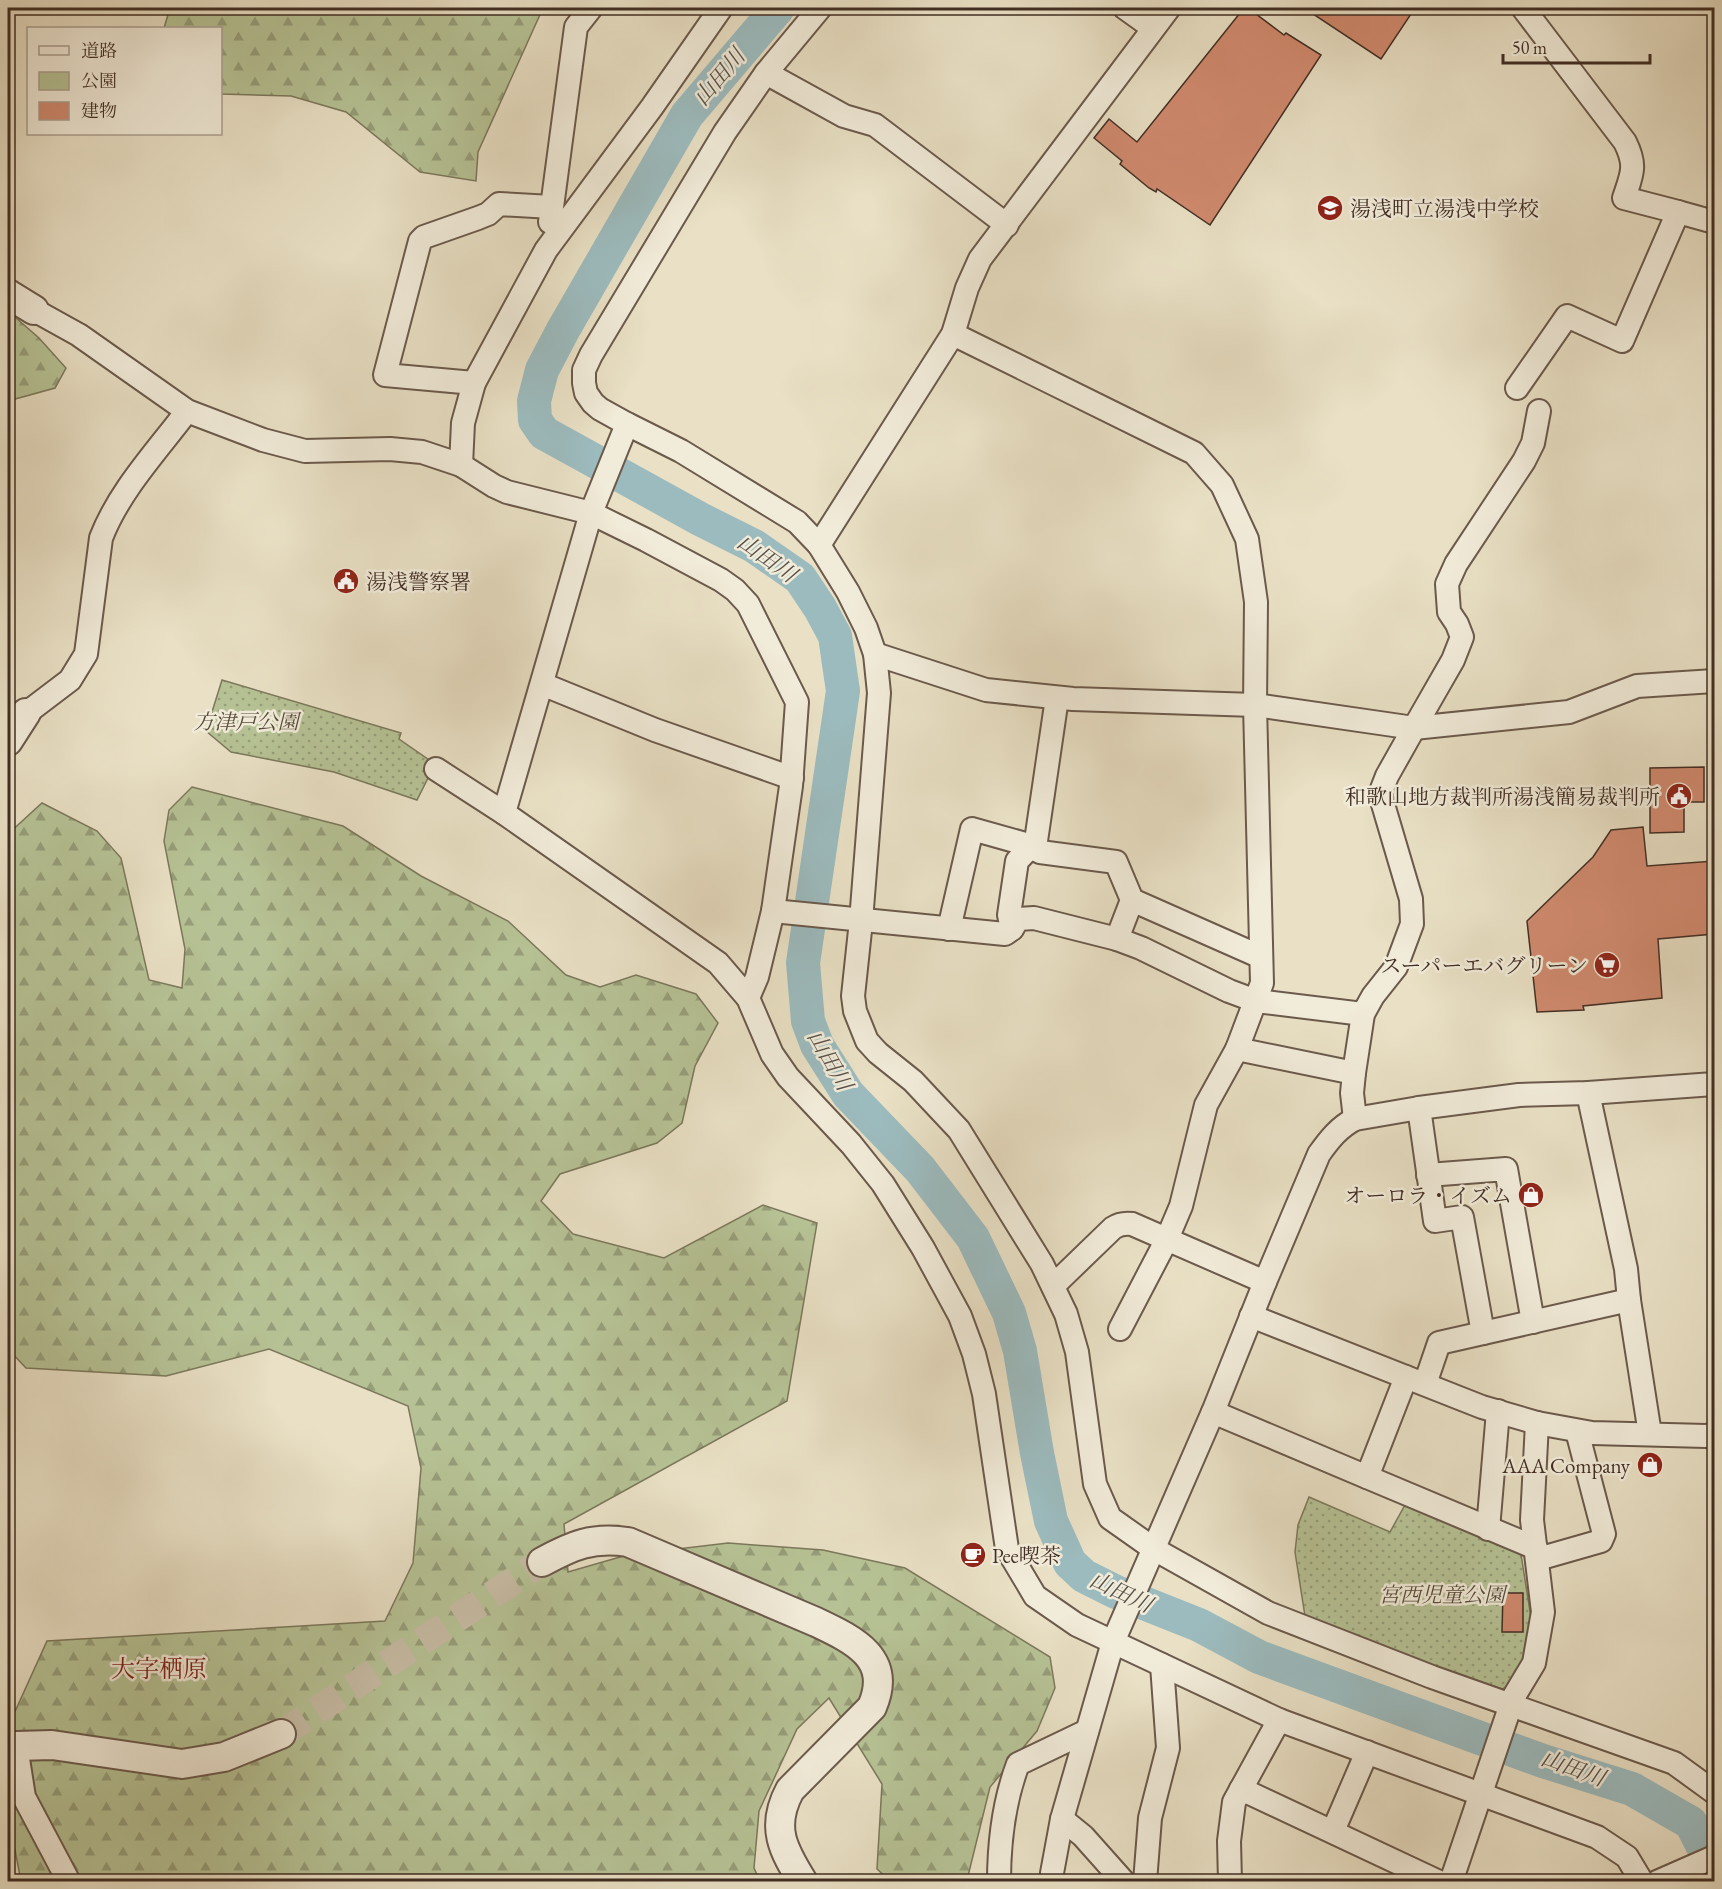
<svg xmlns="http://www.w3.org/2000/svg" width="1722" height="1889" font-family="'EB Garamond','Noto Serif JP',serif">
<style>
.green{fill:url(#green-dots);stroke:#7c785c;stroke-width:1.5}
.forest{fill:url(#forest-firs);stroke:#7c785c;stroke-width:1.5}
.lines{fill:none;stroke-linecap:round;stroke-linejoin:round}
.river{stroke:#9cbbbe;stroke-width:34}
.building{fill:#d18a6f;stroke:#412e24;stroke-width:1.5}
.tertiary-tunnel{stroke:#c7bca5;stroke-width:28;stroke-dasharray:28 14;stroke-linecap:butt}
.minor-casing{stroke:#6b5a4c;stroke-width:26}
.tertiary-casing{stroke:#6b5a4c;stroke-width:32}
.minor{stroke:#f1ebd9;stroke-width:22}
.tertiary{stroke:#f1ebd9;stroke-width:28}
.labels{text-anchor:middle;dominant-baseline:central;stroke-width:5;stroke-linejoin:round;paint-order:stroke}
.poi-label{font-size:21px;fill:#412e24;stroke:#f1ebd9;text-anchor:end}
.park-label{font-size:21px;font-style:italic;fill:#584c3b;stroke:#f1ebd9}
.water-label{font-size:22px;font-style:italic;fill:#58514a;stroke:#f1ebd9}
.quarter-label{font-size:24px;fill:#7a1f14;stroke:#f1ebd9}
</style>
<defs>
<pattern id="green-dots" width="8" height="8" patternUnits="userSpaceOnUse" patternTransform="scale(1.5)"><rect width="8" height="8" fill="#b6c295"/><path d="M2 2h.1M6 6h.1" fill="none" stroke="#969e79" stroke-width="1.8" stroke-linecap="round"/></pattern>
<pattern id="forest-firs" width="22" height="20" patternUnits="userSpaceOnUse" patternTransform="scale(1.5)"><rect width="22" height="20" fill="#b6c295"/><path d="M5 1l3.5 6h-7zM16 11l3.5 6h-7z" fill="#969e79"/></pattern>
</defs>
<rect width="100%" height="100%" fill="#e9e0c5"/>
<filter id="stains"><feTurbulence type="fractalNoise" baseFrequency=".00333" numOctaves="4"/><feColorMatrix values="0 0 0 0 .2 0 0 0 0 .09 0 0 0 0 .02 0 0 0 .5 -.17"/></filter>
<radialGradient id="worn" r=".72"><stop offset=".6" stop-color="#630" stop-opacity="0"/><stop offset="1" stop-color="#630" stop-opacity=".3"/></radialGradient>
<!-- green -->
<g class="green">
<polygon points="222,680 401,733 399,739 435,764 417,800 334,772 231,752 206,731"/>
<polygon points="1309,1497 1390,1532 1405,1505 1520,1548 1532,1624 1523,1660 1512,1685 1502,1689 1400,1654 1305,1616 1295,1552 1298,1525"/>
</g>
<!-- forest -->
<g class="forest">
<polygon points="170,8 543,8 478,152 476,181 420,172 346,112 291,96 221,94 220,28 164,28"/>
<polygon points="8,311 39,338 66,368 55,388 8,401"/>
<polygon points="192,787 343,826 421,876 508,921 566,975 600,987 636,975 696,994 718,1023 695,1066 682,1123 657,1143 560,1174 541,1201 573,1234 664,1258 763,1205 817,1223 787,1401 564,1524 568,1572 627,1555 728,1543 823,1550 905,1568 1050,1657 1055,1688 1037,1731 990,1787 967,1880 962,1881 890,1881 877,1869 882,1784 829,1698 797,1729 759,1811 754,1868 760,1881 21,1881 8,1814 8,1727 47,1641 385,1621 413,1563 421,1468 408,1406 269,1349 166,1376 26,1368 8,1349 8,834 42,803 97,831 121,858 149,980 182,988 185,949 164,841 169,810"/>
</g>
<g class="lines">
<!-- river -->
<polyline class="river" points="778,8 687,115 563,330 542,370 534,401 535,420 544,433 700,519 754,546 800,578 820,608 835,636 843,691 803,963 808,1021 817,1045 848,1094 920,1169 973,1238 1009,1313 1020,1351 1037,1453 1051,1521 1070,1563 1084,1576 1116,1592 1199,1625 1259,1657 1543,1761 1632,1789 1691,1823 1714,1868"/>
</g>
<!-- building -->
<g class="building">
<polygon points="1244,8 1248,8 1284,35 1286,33 1321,55 1210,225 1157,189 1156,192 1149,188 1120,164 1122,161 1094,138 1109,119 1137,142"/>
<polygon points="1304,8 1415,8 1381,59"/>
<polygon points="1704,767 1704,802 1684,802 1684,832 1650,833 1650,768"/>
<polygon points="1643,827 1647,866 1714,861 1714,934 1658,939 1662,998 1583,1006 1584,1010 1537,1012 1527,921 1593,857 1611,830"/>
<polygon points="1503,1593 1523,1593 1523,1632 1502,1632"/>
</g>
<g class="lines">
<!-- tertiary-tunnel -->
<polyline class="tertiary-tunnel" points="281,1734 542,1562"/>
<!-- minor casing -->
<g class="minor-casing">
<g id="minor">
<polyline points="820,8 766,73 725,132 591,355 584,370 584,383 586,393 593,403 600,409 627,424 681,451 797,522 819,545 848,592 866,628 875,654 879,693 861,921 853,996 855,1011 867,1041 878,1053 913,1081 959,1130 1042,1264 1066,1314 1077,1352 1095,1484 1110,1518 1154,1549 1268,1613 1432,1677 1674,1763 1714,1792"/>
<polyline points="1125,8 1153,28"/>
<path d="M1523,8L1625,142C1637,166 1632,174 1624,198L1678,212"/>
<polyline points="766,73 844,116 875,125 1007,225"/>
<polyline points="550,222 576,27 591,8"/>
<polyline points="34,310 79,335 187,411 263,440 305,451 390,449 422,452 461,465 494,486 507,492 591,513 646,540 721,580 735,590 748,604 797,702 791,786 773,911 757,977 748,998"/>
<polyline points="953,334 1194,453 1222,485 1247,539 1256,602 1255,705 1262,983 1237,1049 1206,1105 1181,1206 1167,1239 1120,1329"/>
<polyline points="474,383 385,375 420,241 424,237 478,218 488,214 499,204 552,207"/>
<polyline points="1517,388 1567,316 1622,341 1678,212 1714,222"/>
<polyline points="627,424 591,513 504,813 718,963 748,998 772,1054 788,1077 851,1144 883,1184 923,1248 960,1316 974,1354 984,1394 1007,1549 1035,1596 1077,1625 1279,1720 1597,1837 1627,1857 1642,1882"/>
<polyline points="461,465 463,423 474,383 546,250 652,107 721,8"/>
<polyline points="819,545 953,334 967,288 980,259 1169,8"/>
<polyline points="875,654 986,690 1073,699 1255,705 1414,728 1569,712 1637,686 1714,681"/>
<polyline points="542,684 655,730 792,778"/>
<path d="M12,724L70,680L86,654L101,538C119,491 157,451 187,411"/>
<polyline points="436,769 504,813"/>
<polyline points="773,911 1005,934 1012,929 1018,919 1034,918 1117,939 1141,948 1229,991 1256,1001 1363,1014"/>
<polyline points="949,929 972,829 1022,843 1040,852 1116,862 1132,900 1261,957"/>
<polyline points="1012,929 1009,915 1017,861 1036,841 1057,698"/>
<polyline points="1117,939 1132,900"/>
<polyline points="1237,1049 1354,1073"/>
<polyline points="1588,1093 1626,1269 1629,1300 1650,1434"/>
<polyline points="1419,1108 1435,1221 1462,1217 1483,1333"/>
<polyline points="1355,1119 1352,1093 1354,1073 1363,1014 1373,996 1396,967 1412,924 1411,899 1380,794 1387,776 1414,728 1453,660 1462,637 1457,624 1449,612 1447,584 1456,564 1524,461 1533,443 1539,411"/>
<polyline points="1428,1175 1506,1169 1533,1322"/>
<path d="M1053,1286L1113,1228C1119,1224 1124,1223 1132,1224L1265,1282"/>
<polyline points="1251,1316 1482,1407 1537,1423 1592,1433 1706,1436 1714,1435"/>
<polyline points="1425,1384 1439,1343 1629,1300"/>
<polyline points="1213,1412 1367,1477 1406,1377"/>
<polyline points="1367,1477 1536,1548"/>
<polyline points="1488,1529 1498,1411"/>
<polyline points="1538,1559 1601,1541 1604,1534 1577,1431"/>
<polyline points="16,1746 24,1797 69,1882"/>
<polyline points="1241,1789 1439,1882"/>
<polyline points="1062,1819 1083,1836 1124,1882"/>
<polyline points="1333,1831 1367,1752"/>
<path d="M999,1882C999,1842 1004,1801 1018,1764L1087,1731"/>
<path d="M1052,1882V1873L1062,1819L1113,1642L1213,1412L1265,1282L1319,1154C1329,1140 1339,1127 1355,1119L1419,1108L1519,1095L1588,1093L1714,1084"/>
<polyline points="1145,1882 1150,1818 1168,1748 1162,1665"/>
<polyline points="1230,1882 1229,1841 1234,1802 1279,1720"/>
<polyline points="1451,1882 1508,1713 1510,1703 1534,1663 1543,1612 1532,1520 1537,1423"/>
<polyline points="1657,1882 1714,1857"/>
</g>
</g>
<!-- tertiary casing -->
<g class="tertiary-casing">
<g id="tertiary">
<polyline points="8,294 34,310"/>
<polyline points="8,741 26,713"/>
<path d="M542,1562C573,1545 592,1537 628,1542L816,1622C854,1640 893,1658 872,1707L790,1790C770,1827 783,1850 803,1882"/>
<polyline points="8,1753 16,1746 52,1745 182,1764 224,1757 281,1734"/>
</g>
</g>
<!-- minor -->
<use href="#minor" class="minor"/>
<!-- tertiary -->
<use href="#tertiary" class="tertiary"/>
</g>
<!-- icons -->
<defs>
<g id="school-disc" transform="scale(1.35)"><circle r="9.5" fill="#8f2418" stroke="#f1ebd9"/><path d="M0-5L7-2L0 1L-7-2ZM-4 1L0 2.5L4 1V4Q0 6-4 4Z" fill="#fff"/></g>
<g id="civic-disc" transform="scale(1.35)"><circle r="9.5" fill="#8f2418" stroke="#f1ebd9"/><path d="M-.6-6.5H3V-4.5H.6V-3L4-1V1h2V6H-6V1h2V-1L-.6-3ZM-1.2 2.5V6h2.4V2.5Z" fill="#fff"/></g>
<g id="supermarket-disc" transform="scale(1.35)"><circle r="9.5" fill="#8f2418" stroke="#f1ebd9"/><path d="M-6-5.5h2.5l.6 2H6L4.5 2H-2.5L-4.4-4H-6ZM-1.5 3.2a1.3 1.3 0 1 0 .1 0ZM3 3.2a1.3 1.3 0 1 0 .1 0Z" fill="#fff"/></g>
<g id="shop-disc" transform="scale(1.35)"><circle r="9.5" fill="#8f2418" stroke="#f1ebd9"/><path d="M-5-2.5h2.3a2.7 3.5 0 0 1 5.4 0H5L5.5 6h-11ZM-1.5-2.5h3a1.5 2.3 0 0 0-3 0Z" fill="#fff"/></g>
<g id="cafe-disc" transform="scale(1.35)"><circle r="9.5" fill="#8f2418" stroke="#f1ebd9"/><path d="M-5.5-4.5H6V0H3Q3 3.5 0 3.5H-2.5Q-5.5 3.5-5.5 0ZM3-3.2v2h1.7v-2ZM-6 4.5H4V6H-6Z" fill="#fff"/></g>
</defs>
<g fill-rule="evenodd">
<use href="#school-disc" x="1330" y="208"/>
<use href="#civic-disc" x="346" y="581"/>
<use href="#civic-disc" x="1679" y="796"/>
<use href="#supermarket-disc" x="1607" y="965"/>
<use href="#shop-disc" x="1531" y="1195"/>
<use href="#shop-disc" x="1650" y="1465"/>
<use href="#cafe-disc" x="973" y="1555"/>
</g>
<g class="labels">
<!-- poi labels -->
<g class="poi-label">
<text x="1350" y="208" text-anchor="start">湯浅町立湯浅中学校</text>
<text x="366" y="581" text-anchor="start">湯浅警察署</text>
<text x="1660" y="796">和歌山地方裁判所湯浅簡易裁判所</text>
<text x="1588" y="965">スーパーエバグリーン</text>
<text x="1512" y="1195">オーロラ・イズム</text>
<text x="1630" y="1465">AAA Company</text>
<text x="992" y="1555" text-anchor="start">Pee喫茶</text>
</g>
<!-- park labels -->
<g class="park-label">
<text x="246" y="721">方津戸公園</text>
<text x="1442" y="1594">宮西児童公園</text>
</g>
<!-- water labels -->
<g class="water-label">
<text transform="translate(719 77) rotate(-50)">山田川</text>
<text transform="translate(767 558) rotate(35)">山田川</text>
<text transform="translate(830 1060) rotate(60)">山田川</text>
<text transform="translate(1121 1592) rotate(25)">山田川</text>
<text transform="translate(1573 1768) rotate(20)">山田川</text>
</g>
<!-- quarter labels -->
<g class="quarter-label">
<text x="159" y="1668">大字栖原</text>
</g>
</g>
<!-- margin -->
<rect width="1722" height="1889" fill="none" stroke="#e9e0c5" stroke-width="30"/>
<rect x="9" y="9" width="1704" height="1871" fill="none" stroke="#412e24" stroke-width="3"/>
<rect x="15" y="15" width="1692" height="1859" fill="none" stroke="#412e24" stroke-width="1.5"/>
<!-- legend -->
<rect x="27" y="27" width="195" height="108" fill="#f1ebd9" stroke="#ab9f91" stroke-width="1.5"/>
<rect x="39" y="46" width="30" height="9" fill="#f1ebd9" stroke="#ab9f91" stroke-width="1.5"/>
<text x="81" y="57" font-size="18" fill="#412e24">道路</text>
<rect x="39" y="72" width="30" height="18" fill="#b6c295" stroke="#ab9f91" stroke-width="1.5"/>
<text x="81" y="87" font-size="18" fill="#412e24">公園</text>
<rect x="39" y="102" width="30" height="18" fill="#d18a6f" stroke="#ab9f91" stroke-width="1.5"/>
<text x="81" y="117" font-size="18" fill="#412e24">建物</text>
<!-- scale -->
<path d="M1503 54v9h147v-9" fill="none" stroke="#412e24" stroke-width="3"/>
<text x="1512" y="54" font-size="18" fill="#412e24" stroke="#f1ebd9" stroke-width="4.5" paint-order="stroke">50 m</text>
<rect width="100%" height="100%" filter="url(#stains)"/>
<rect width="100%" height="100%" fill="url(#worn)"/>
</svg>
